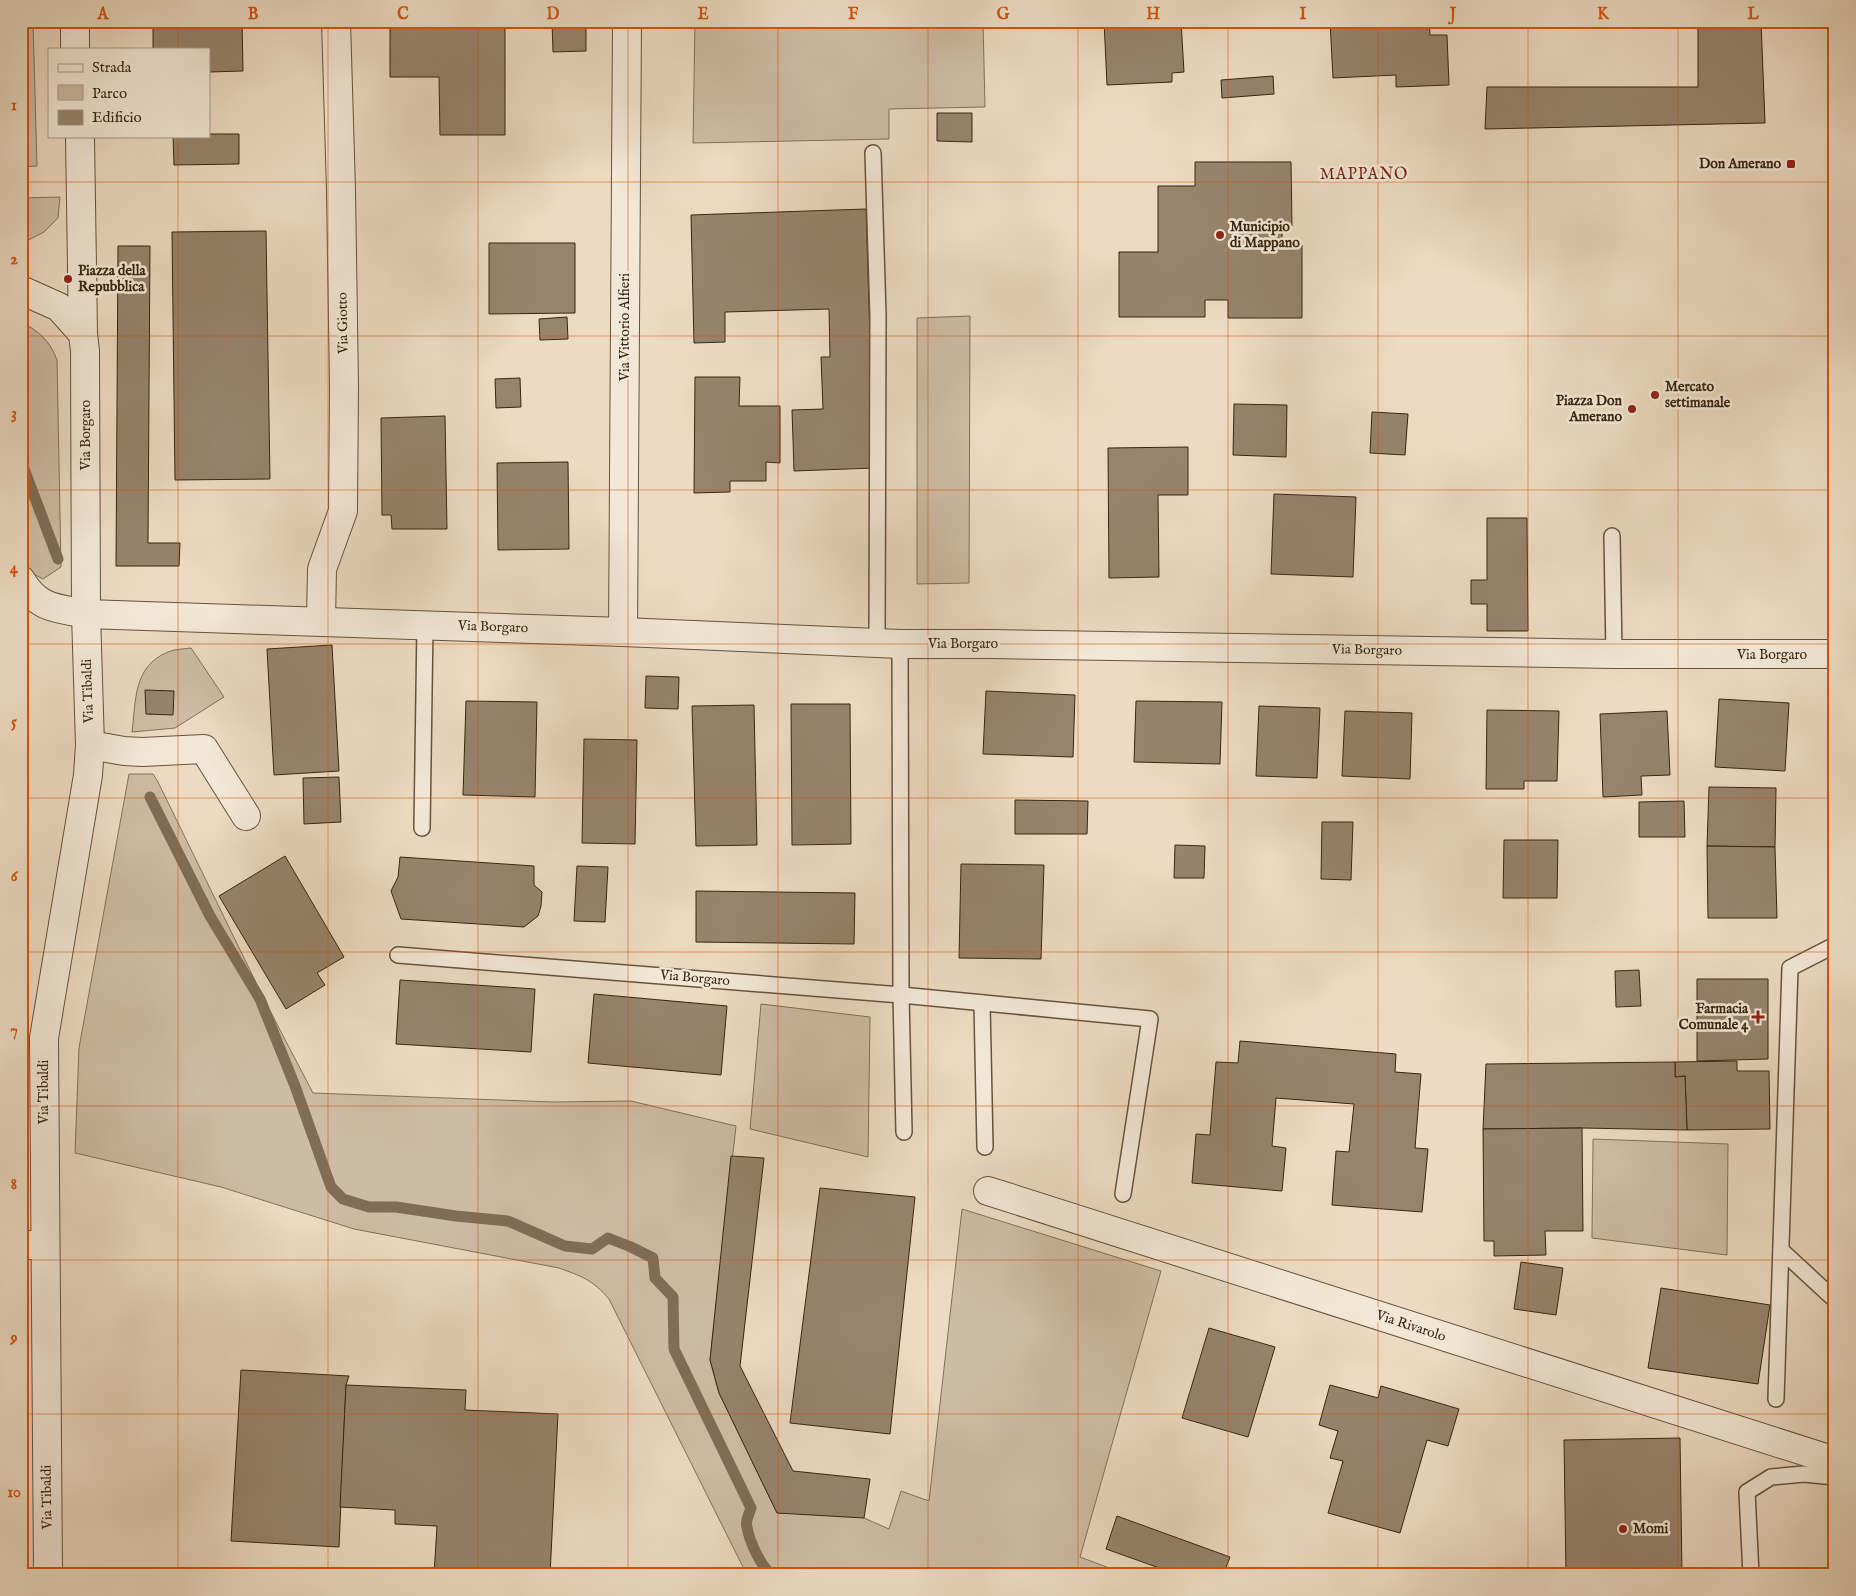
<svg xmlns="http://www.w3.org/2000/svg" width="1856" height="1596" font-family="'IM FELL English',serif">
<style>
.green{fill:#cdbca4;stroke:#82715a}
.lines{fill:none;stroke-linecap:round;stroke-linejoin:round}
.stream{stroke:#7f6d57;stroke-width:11}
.building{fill:#96846d;stroke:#382611}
.service-casing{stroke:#65533d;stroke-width:18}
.minor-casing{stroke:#65533d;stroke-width:30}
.tertiary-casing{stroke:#65533d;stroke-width:30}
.service{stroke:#f3e8d7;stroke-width:15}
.minor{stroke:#f3e8d7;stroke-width:28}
.tertiary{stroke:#f3e8d7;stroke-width:28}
.grid{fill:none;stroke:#d6540c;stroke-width:1;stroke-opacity:0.55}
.poi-dot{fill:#8f2418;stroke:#f3e8d7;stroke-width:2}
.labels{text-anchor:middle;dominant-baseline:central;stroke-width:5;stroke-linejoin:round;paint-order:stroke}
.poi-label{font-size:14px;font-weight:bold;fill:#382611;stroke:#f3e8d7;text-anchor:start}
.street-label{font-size:14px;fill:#382611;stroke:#f3e8d7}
.quarter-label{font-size:16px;letter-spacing:1px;fill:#7a1f14;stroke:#f3e8d7}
.neatline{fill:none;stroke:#d6540c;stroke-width:2}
.grid-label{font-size:16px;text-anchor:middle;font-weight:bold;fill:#d6540c}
</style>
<rect width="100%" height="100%" fill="#ecdbc2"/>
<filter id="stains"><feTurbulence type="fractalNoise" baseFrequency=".004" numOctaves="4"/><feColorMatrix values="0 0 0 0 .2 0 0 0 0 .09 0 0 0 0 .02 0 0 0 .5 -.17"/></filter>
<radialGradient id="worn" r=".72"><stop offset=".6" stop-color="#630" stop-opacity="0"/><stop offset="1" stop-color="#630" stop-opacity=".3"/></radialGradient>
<!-- green -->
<g class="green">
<polygon points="21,21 33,21 37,166 21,167"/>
<polygon points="695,21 983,21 985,107 889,109 889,139 693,143"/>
<polygon points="60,197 58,218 44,232 21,244 21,198"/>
<polygon points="970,316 969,583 917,584 917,318"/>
<path d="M21,322C39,331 50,341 57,360L61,567L43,579L26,570L21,559Z"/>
<path d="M191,648L224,697L175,728L132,732C136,701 133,666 168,652C174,649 184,649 191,648Z"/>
<path d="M129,774H153L158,782L268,1007L313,1093L553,1102L631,1101L736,1126L710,1360L719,1393L777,1513L851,1515L864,1518L889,1529L901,1491L929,1501L962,1209L1161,1271L1080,1557L1128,1575H747L609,1299C593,1280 581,1276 559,1268L354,1229L221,1187L75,1153L79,1048Z"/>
<polygon points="761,1004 870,1017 868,1157 750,1129"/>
<polygon points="1593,1139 1728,1144 1727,1255 1592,1238"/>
</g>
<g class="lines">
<!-- stream -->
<g class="stream">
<polyline points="21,461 58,559"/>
<path d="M150,797L210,916L260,999L295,1086L331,1187L343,1199L369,1207H396L456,1216L508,1221L565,1246L592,1249L608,1238L631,1247L653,1258L655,1278L673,1297L674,1349L751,1508C749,1514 745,1522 747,1527C749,1540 762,1571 774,1575"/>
</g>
</g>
<!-- building -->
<g class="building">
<polygon points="153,21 242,21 243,71 209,72 209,49 153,49"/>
<polygon points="390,21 505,21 505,135 440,135 439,77 390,77"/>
<polygon points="552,21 586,21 586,51 553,52"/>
<polygon points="1016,21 1083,21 1083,27 1016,28"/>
<rect x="1083" y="21" width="21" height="6"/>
<polygon points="1104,21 1181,21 1184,72 1172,73 1172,82 1107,85"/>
<polygon points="1330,21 1429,21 1430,35 1447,35 1449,85 1396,87 1396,75 1333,78"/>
<polygon points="1698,21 1761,21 1765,123 1485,129 1487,87 1698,87"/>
<polygon points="1273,76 1274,94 1222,98 1221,80"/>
<polygon points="937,113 972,113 972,142 937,141"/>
<polygon points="209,134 239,134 239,164 174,165 173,136 209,136"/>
<polygon points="1195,162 1291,162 1292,226 1282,225 1282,246 1302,245 1302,318 1228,318 1228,300 1205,300 1205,317 1119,317 1119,252 1158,252 1158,186 1195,186"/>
<polygon points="866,209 874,468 794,471 792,410 823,409 821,357 830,357 829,309 725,312 725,342 694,343 691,215"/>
<polygon points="266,231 270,479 175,480 172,232"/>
<polygon points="489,243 575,243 575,313 489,314"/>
<polygon points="118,246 150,246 148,543 180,543 179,566 116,566"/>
<polygon points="567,317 568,339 540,340 539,319"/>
<polygon points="695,377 740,377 739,406 780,406 780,463 766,462 766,481 730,481 730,492 694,493"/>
<polygon points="520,378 521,407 496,408 495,379"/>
<polygon points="1234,404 1287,405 1286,457 1233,455"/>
<polygon points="1372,412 1408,414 1405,455 1370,453"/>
<polygon points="445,416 447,529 392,529 391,515 382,515 381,418"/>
<polygon points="1188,447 1188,495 1158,495 1159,577 1109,578 1108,448"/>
<polygon points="568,462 569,549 498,550 497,463"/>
<polygon points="1274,494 1356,497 1353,577 1271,574"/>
<polygon points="1487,518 1527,518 1528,631 1487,631 1487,604 1471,604 1471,580 1487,580"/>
<polygon points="332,645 339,771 274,775 267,649"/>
<polygon points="646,676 679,677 678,709 645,708"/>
<polygon points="145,690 174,691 173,715 146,714"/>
<polygon points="986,691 1075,695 1073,757 983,754"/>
<polygon points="1719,699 1789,703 1785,771 1715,767"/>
<polygon points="466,701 537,702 535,797 463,795"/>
<polygon points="1136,701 1222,702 1220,764 1134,762"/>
<polygon points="791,704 850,704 851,844 792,845"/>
<polygon points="754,705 757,845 696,846 692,706"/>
<polygon points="1259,706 1320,708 1317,778 1256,776"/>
<polygon points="1487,710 1559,711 1557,781 1524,781 1524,789 1486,789"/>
<polygon points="1345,711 1412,713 1410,779 1342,776"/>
<polygon points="1667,711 1670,775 1641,776 1642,795 1603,797 1600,714"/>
<polygon points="584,739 637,740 635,844 582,843"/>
<polygon points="339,777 341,822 304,824 303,778"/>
<polygon points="1709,787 1776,788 1775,847 1707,846"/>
<polygon points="1015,800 1088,801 1087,834 1015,834"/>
<polygon points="1684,801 1685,837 1639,837 1639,802"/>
<polygon points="1322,822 1353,822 1351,880 1321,879"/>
<polygon points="1504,840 1558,840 1557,898 1503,898"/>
<polygon points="1175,845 1205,846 1204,878 1174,878"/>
<polygon points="1707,846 1775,847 1777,918 1708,918"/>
<polygon points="285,856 344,957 317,973 325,985 286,1009 219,896"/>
<polygon points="400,857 534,866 534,885 542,892 541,906 538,916 524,927 401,919 391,891 398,877"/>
<polygon points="961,864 1044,865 1041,959 959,958"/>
<polygon points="577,866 608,867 605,922 574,921"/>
<polygon points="696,891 855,893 854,944 696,942"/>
<polygon points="1639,970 1641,1006 1616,1007 1615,971"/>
<polygon points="1697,979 1768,979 1768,1059 1697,1061"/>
<polygon points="400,980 535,989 531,1052 396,1044"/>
<polygon points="594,994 727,1006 721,1075 588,1063"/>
<polygon points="1240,1041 1396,1054 1395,1072 1421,1074 1415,1148 1428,1149 1422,1212 1332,1205 1336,1151 1349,1152 1354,1104 1276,1098 1272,1146 1286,1148 1282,1191 1192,1183 1196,1134 1210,1135 1216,1062 1238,1063"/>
<polygon points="1737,1061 1737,1071 1769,1071 1770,1129 1687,1130 1685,1076 1675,1077 1675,1062"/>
<polygon points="1675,1062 1675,1077 1685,1076 1687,1130 1582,1128 1483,1129 1486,1064"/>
<polygon points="1582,1128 1583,1231 1545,1231 1546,1255 1494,1256 1494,1241 1484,1241 1483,1129"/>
<polygon points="731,1156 764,1158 740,1366 793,1471 870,1479 864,1518 777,1513 719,1393 710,1360"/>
<polygon points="820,1188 915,1197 890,1434 790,1423"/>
<polygon points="1521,1262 1563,1268 1556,1315 1514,1309"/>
<polygon points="1661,1288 1770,1305 1758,1384 1648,1368"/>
<polygon points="1209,1328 1275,1347 1248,1437 1182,1418"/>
<polygon points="241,1370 349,1376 346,1385 339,1547 231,1541"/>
<polygon points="346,1385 466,1390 465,1410 558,1414 550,1575 434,1575 437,1526 395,1524 395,1510 340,1507"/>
<polygon points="1330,1385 1378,1398 1381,1386 1459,1409 1448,1446 1427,1440 1400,1533 1328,1513 1343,1461 1330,1458 1338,1431 1319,1425"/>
<polygon points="1680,1438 1682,1575 1566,1575 1564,1440"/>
<polygon points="1117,1516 1230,1557 1223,1575 1179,1575 1106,1549"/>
</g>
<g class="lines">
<!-- service casing -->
<g class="service-casing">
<g id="service">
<polyline points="873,153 878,315 877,642"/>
<polyline points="1612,536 1614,654"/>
<polyline points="422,828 425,625"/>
<polyline points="398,955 901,995 900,644"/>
<polyline points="982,1003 985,1147"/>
<polyline points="904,1132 901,995 1150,1019 1123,1194"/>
<polyline points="1781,1250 1835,1300"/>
<polyline points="1776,1399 1790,968 1835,945"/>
<polyline points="1751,1575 1747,1492 1771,1477 1804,1474 1835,1477"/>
</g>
</g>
<!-- minor casing -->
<g class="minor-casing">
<g id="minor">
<polyline points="75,21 75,49"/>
<polyline points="80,136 83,334"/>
<path d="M21,580C38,609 56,608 86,614L90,745L88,775L44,1038L48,1575"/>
<polyline points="321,621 322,569 343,511 344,386 341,190 336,21"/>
<polyline points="623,632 627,21"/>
<polyline points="90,745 124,751 142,752 204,749 246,816"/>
<polyline points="988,1191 1835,1461"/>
<polyline points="21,1245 45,1245"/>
</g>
</g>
<!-- tertiary casing -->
<g class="tertiary-casing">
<polyline id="tertiary" points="21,290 59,307 83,334 85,351 86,614 623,632 900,644 990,644 1614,654 1835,654"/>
</g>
<!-- service -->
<use href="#service" class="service"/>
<!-- minor -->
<use href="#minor" class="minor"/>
<!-- tertiary -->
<use href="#tertiary" class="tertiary"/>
</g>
<!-- grid -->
<path class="grid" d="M178,21V49M328,21V1575M478,21V1575M628,21V1575M778,21V1575M928,21V1575M1078,21V1575M1228,21V1575M1378,21V1575M1528,21V1575M1678,21V1575M178,136V1575M21,182H1835M21,336H1835M21,490H1835M21,644H1835M21,798H1835M21,952H1835M21,1106H1835M21,1260H1835M21,1414H1835"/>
<!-- markers -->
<g class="poi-dot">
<rect x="1786" y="159" width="10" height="10" rx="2.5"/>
<circle cx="1220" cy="235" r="5"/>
<circle cx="68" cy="279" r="5"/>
<circle cx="1655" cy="395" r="5"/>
<circle cx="1632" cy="409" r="5"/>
<path d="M1755.5 1009.5h5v5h5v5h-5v5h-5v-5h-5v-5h5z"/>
<circle cx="1623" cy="1529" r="5"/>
</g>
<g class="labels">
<!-- poi labels -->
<g class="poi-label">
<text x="1781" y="164" text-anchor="end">Don Amerano</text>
<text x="1230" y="227">Municipio<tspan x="1230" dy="16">di Mappano</tspan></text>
<text x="78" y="271">Piazza della<tspan x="78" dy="16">Repubblica</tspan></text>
<text x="1665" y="387">Mercato<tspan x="1665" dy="16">settimanale</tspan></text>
<text x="1622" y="401" text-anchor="end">Piazza Don<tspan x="1622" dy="16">Amerano</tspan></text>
<text x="1748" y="1009" text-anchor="end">Farmacia<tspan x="1748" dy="16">Comunale 4</tspan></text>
<text x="1633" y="1529">Momi</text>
</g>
<!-- street labels -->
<g class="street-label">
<text transform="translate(343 323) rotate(-91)">Via Giotto</text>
<text transform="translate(625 327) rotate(-90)">Via Vittorio Alfieri</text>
<text transform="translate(86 435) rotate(-90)">Via Borgaro</text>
<text transform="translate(493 627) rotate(2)">Via Borgaro</text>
<text x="963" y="644">Via Borgaro</text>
<text transform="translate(1367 650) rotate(1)">Via Borgaro</text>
<text x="1772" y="655">Via Borgaro</text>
<text transform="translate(88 691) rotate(-92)">Via Tibaldi</text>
<text transform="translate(695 978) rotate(5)">Via Borgaro</text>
<text transform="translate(44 1092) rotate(-90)">Via Tibaldi</text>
<text transform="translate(1411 1326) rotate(18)">Via Rivarolo</text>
<text transform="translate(47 1497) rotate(-91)">Via Tibaldi</text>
</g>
<!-- quarter labels -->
<g class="quarter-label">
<text x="1364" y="175">MAPPANO</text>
</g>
</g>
<!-- margin -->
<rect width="1856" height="1596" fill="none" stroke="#ecdbc2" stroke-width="55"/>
<!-- legend -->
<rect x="48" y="48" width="162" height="90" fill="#f3e8d7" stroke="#a89a88"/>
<rect x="58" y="64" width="25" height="8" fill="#f3e8d7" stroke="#a89a88"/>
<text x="92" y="72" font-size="15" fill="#382611">Strada</text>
<rect x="58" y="85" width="25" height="15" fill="#cdbca4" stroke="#a89a88"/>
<text x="92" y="98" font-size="15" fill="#382611">Parco</text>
<rect x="58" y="110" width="25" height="15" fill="#96846d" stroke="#a89a88"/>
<text x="92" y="122" font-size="15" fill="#382611">Edificio</text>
<rect x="28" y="28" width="1800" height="1540" class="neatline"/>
<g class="grid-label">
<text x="103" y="19">A</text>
<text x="253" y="19">B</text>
<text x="403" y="19">C</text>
<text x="553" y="19">D</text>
<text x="703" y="19">E</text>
<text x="853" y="19">F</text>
<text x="1003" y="19">G</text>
<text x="1153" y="19">H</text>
<text x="1303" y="19">I</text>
<text x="1453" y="19">J</text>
<text x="1603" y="19">K</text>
<text x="1753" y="19">L</text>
<text x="14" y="110">1</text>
<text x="14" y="264">2</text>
<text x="14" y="418">3</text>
<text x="14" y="573">4</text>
<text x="14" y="727">5</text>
<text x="14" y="881">6</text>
<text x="14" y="1035">7</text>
<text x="14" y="1189">8</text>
<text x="14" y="1343">9</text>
<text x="14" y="1497">10</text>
</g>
<rect width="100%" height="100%" filter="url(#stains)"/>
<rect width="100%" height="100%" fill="url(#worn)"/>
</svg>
